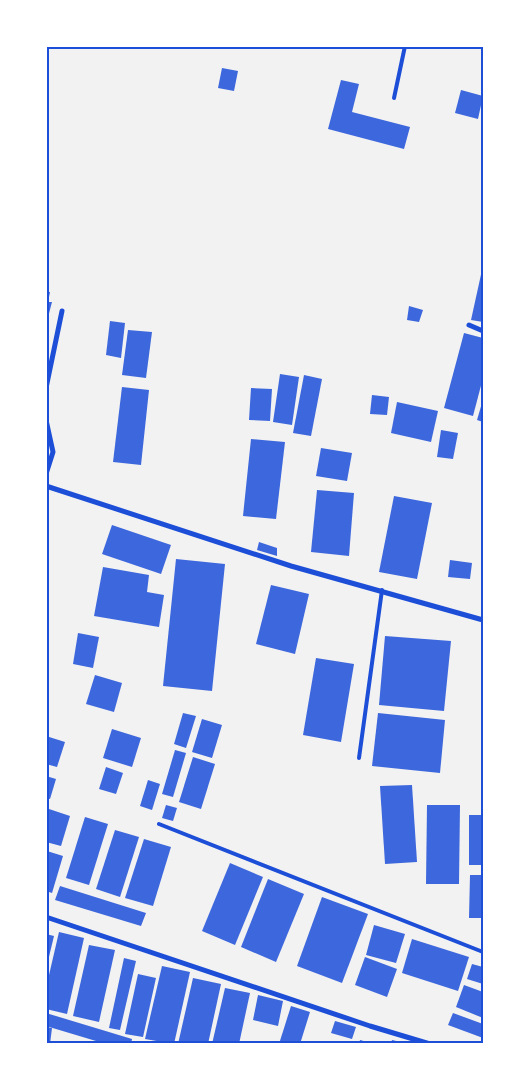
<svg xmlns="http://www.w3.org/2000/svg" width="529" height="1090" font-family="Arial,sans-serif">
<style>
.building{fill:#3d67dc}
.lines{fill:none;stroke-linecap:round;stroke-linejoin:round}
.service{stroke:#1d4ed8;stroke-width:4}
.minor{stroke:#1d4ed8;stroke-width:5}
.neatline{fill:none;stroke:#1d4ed8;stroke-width:2}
</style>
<rect width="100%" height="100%" fill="#f2f2f2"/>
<!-- building -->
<g class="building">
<polygon points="222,68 238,71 234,91 218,88"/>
<polygon points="341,80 359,84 352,112 410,127 404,149 328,129"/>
<polygon points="461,90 483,96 478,119 455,113"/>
<polygon points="482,270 483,270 483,322 471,320"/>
<polygon points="46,292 50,292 48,302 52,302 47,321"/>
<polygon points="409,306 423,310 419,322 407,320"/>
<polygon points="110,321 125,323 121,358 106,355"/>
<polygon points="128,330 152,332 146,378 122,375"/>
<polygon points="464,333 483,338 483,378 473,416 444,408"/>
<polygon points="280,374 299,377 292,425 273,422"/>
<polygon points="304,375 322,379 311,436 293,433"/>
<polygon points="122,387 149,390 141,465 113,462"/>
<polygon points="251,388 272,389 270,421 249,420"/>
<polygon points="372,395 389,397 387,415 370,414"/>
<polygon points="397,402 438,411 431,442 391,433"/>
<polygon points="482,403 483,403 483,422 477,420"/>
<polygon points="441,430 458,433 453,459 437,457"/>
<polygon points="251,439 285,442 276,519 243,516"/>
<polygon points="321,448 352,453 347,481 316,476"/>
<polygon points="317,490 354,493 349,556 311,552"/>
<polygon points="394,496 432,503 417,579 379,572"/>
<polygon points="112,525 171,545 161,574 102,554"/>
<polygon points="259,542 277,548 277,556 257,550"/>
<polygon points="176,559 225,564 212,691 163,686"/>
<polygon points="450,560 472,563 470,579 448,577"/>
<polygon points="103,567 149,575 147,592 164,595 159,627 94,616"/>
<polygon points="271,585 309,594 295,654 256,644"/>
<polygon points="78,633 99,637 93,668 73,664"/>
<polygon points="385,636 451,641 444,711 379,705"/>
<polygon points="316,658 354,664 341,742 303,735"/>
<polygon points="95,675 122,683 114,712 86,704"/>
<polygon points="183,713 196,716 186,748 174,744"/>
<polygon points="378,713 445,720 440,773 372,766"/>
<polygon points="202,719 222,725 212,758 192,752"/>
<polygon points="112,729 141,738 132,767 103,758"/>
<polygon points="46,736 65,742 57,767 46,764"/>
<polygon points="175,750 186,753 173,797 162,794"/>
<polygon points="193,757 215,764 201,809 179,802"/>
<polygon points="106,767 123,773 116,794 99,789"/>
<polygon points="46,776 56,779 50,799 46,798"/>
<polygon points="148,780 160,784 152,810 140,806"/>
<polygon points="412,785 417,862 385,864 380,786"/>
<polygon points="166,805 177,808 173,821 162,818"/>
<polygon points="427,805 460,805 459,884 426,884"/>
<polygon points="46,808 70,816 61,846 46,842"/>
<rect x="469" y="815" width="14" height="50"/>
<polygon points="85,817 108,824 89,885 66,878"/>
<polygon points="115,830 139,837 120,897 96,889"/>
<polygon points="144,839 171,847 153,906 125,898"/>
<polygon points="47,851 63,856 52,893 46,891"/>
<polygon points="230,863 263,877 235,945 202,931"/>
<polygon points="470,875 483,875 483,918 469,918"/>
<polygon points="268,879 304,894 276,962 241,947"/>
<polygon points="60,886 146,913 141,926 55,900"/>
<polygon points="322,897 368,914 342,983 297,966"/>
<polygon points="374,925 405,934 396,963 366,955"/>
<polygon points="59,932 84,938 67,1014 46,1009 46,988"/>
<polygon points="46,934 54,936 47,965 46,965"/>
<polygon points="412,939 469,957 458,991 402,973"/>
<polygon points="89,945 115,950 99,1022 73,1016"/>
<polygon points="365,957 397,969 387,997 355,985"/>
<polygon points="124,958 136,961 120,1030 109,1028"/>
<polygon points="472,964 483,967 483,984 467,979"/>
<polygon points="162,966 190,972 174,1044 145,1039"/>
<polygon points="138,974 156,978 143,1037 125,1034"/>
<polygon points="193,978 221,984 208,1044 178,1044"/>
<polygon points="464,985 483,992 483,1018 456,1007"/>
<polygon points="225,988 250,993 239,1044 212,1044"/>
<polygon points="258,995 283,1001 278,1026 253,1020"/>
<polygon points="291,1006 310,1012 300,1044 279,1044"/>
<polygon points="46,1013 132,1039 131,1044 106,1044 46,1026"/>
<polygon points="453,1013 483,1024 483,1038 448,1025"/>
<polygon points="335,1021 356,1027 352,1039 331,1033"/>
<polygon points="46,1027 52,1028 50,1044 46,1044"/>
<polygon points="360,1040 371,1043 371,1044 359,1044"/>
<polygon points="392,1040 405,1043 405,1044 391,1044"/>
</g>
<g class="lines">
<!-- service -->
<g class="service">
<polyline points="394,98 405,46"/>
<polyline points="359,758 382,590"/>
<polyline points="159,824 483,952"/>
</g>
<!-- minor -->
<g class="minor">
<polyline points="469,325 483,331"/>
<polyline points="46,388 62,311"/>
<polyline points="46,420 53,452 46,474"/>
<polyline points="46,486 291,566 483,620"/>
<polyline points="46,917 370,1026 430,1044"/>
</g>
</g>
<!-- border -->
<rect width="529" height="1090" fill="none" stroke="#ffffff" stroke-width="95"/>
<rect x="48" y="48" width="434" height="994" class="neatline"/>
</svg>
